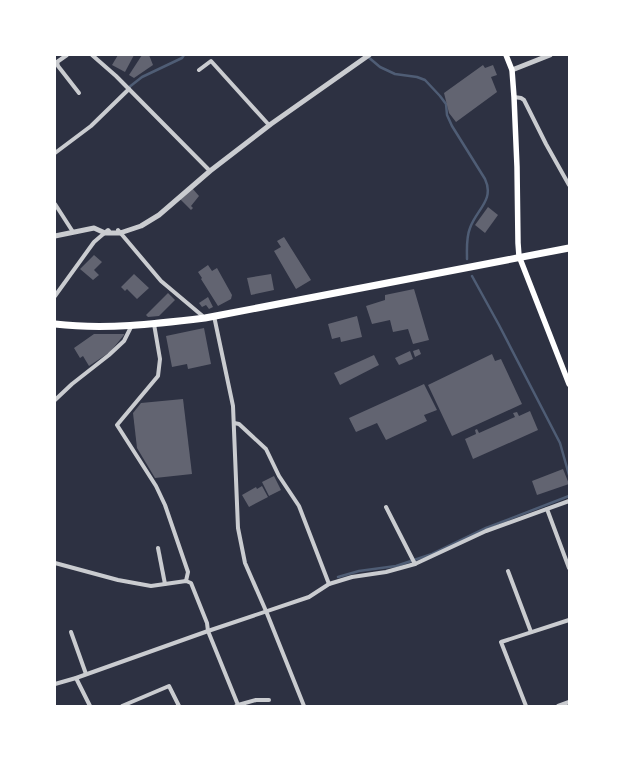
<svg xmlns="http://www.w3.org/2000/svg" width="624" height="761" font-family="'Golos Text',sans-serif">
<style>
.lines{fill:none;stroke-linecap:round;stroke-linejoin:round}
.stream{stroke:#4f5d75;stroke-width:2.5}
.building{fill:#626471}
.minor{stroke:#caccd0;stroke-width:4}
.tertiary{stroke:#caccd0;stroke-width:5}
.secondary{stroke:#fff;stroke-width:5.5}
.trunk{stroke:#fff;stroke-width:7}
</style>
<rect width="100%" height="100%" fill="#2d3142"/>
<g class="lines">
<!-- stream -->
<g class="stream">
<path d="M367,56L380,67L395,74L417,77L425,80L440,96L446,104L447,115L452,126L485,179C495,200 476,210 470,228C466,238 467,248 467,259"/>
<polyline points="128,88 142,77 182,58 184,55"/>
<polyline points="472,276 499,325 560,443 569,475"/>
<polyline points="338,577 359,571 396,566 432,554 486,528 569,496"/>
</g>
</g>
<!-- building -->
<g class="building">
<polygon points="118,55 134,55 125,72 112,65"/>
<polygon points="142,55 149,55 153,65 134,78 129,75"/>
<polygon points="483,65 485,68 493,65 497,75 491,77 497,92 456,122 449,113 444,93"/>
<polygon points="192,188 199,196 191,206 193,208 191,210 180,199"/>
<polygon points="488,207 498,215 485,233 475,225"/>
<polygon points="284,237 311,280 296,289 274,251 281,247 277,241"/>
<polygon points="94,255 102,262 94,270 99,275 93,280 80,269"/>
<polygon points="208,265 212,271 217,268 232,295 231,299 218,306 201,279 202,278 198,272"/>
<polygon points="134,274 149,288 137,299 127,289 125,291 121,287"/>
<polygon points="271,274 274,290 251,295 247,278"/>
<polygon points="414,289 429,340 413,344 408,329 393,332 390,320 372,324 366,306 385,300 385,295"/>
<polygon points="168,293 175,300 159,316 148,317 146,315"/>
<polygon points="208,297 213,307 209,309 206,305 202,307 199,303"/>
<polygon points="357,316 362,337 341,342 340,337 332,339 328,324"/>
<polygon points="204,328 211,364 188,369 187,364 172,367 166,336"/>
<polygon points="94,334 124,334 124,335 110,352 89,366 83,356 80,358 74,348"/>
<polygon points="419,349 421,354 415,357 413,351"/>
<polygon points="410,351 413,359 399,365 395,358"/>
<polygon points="492,354 495,361 501,359 522,404 452,436 428,385"/>
<polygon points="374,355 379,365 340,385 334,373"/>
<polygon points="424,384 437,410 424,415 427,421 386,440 377,423 356,432 349,418"/>
<polygon points="183,399 192,474 155,478 137,448 133,413 141,403"/>
<polygon points="530,411 538,430 473,459 465,439 476,434 475,430 477,429 479,433 515,417 513,413 517,412 519,416"/>
<polygon points="563,469 569,484 537,495 532,481"/>
<polygon points="274,476 281,490 269,496 262,482"/>
<polygon points="262,486 268,497 249,507 242,495 256,487 257,489"/>
</g>
<g class="lines">
<!-- minor -->
<g class="minor">
<polyline points="67,55 57,62 58,66 79,93"/>
<polyline points="92,55 116,76 210,171"/>
<polyline points="199,70 211,61 269,125"/>
<polyline points="514,97 521,98 524,100 546,144 569,185"/>
<polyline points="55,153 91,126 129,89"/>
<polyline points="55,204 73,232"/>
<polyline points="118,230 161,281 205,318"/>
<polyline points="55,296 94,242 108,230 109,231"/>
<polyline points="214,316 233,406 238,528 245,563 266,611 304,706"/>
<polyline points="154,324 160,359 158,376 117,425 156,486 165,505 188,572 186,581"/>
<polyline points="55,400 72,384 109,355 124,341 132,325"/>
<polyline points="234,423 239,424 266,449 279,476 299,506 329,584"/>
<polyline points="386,507 415,564"/>
<polyline points="547,509 569,568"/>
<polyline points="158,548 165,584"/>
<polyline points="55,563 118,580 151,586 186,581 191,583 207,623 208,631 238,705 236,706"/>
<polyline points="508,571 531,632"/>
<polyline points="71,632 86,674"/>
<polyline points="76,678 90,706"/>
<polyline points="55,684 76,678 208,631 309,597 329,584 352,577 386,572 415,564 486,531 569,501"/>
<polyline points="238,705 256,700 269,700"/>
<polyline points="122,706 169,686 179,706"/>
<polyline points="526,706 501,642 569,620"/>
<polyline points="558,706 569,702"/>
</g>
<!-- tertiary -->
<g class="tertiary">
<polyline points="512,70 550,55"/>
<polyline points="55,236 94,228 105,233 120,233 141,226 159,215 210,171 271,124 369,55"/>
</g>
<!-- secondary -->
<polyline class="secondary" points="506,55 512,70 514,97 517,167 518,243 519,256 569,384"/>
<!-- trunk -->
<path class="trunk" d="M55,324C105,330 155,324 205,318L569,248"/>
</g>
<!-- border -->
<rect width="624" height="761" fill="none" stroke="#ffffff" stroke-width="112"/>
</svg>
